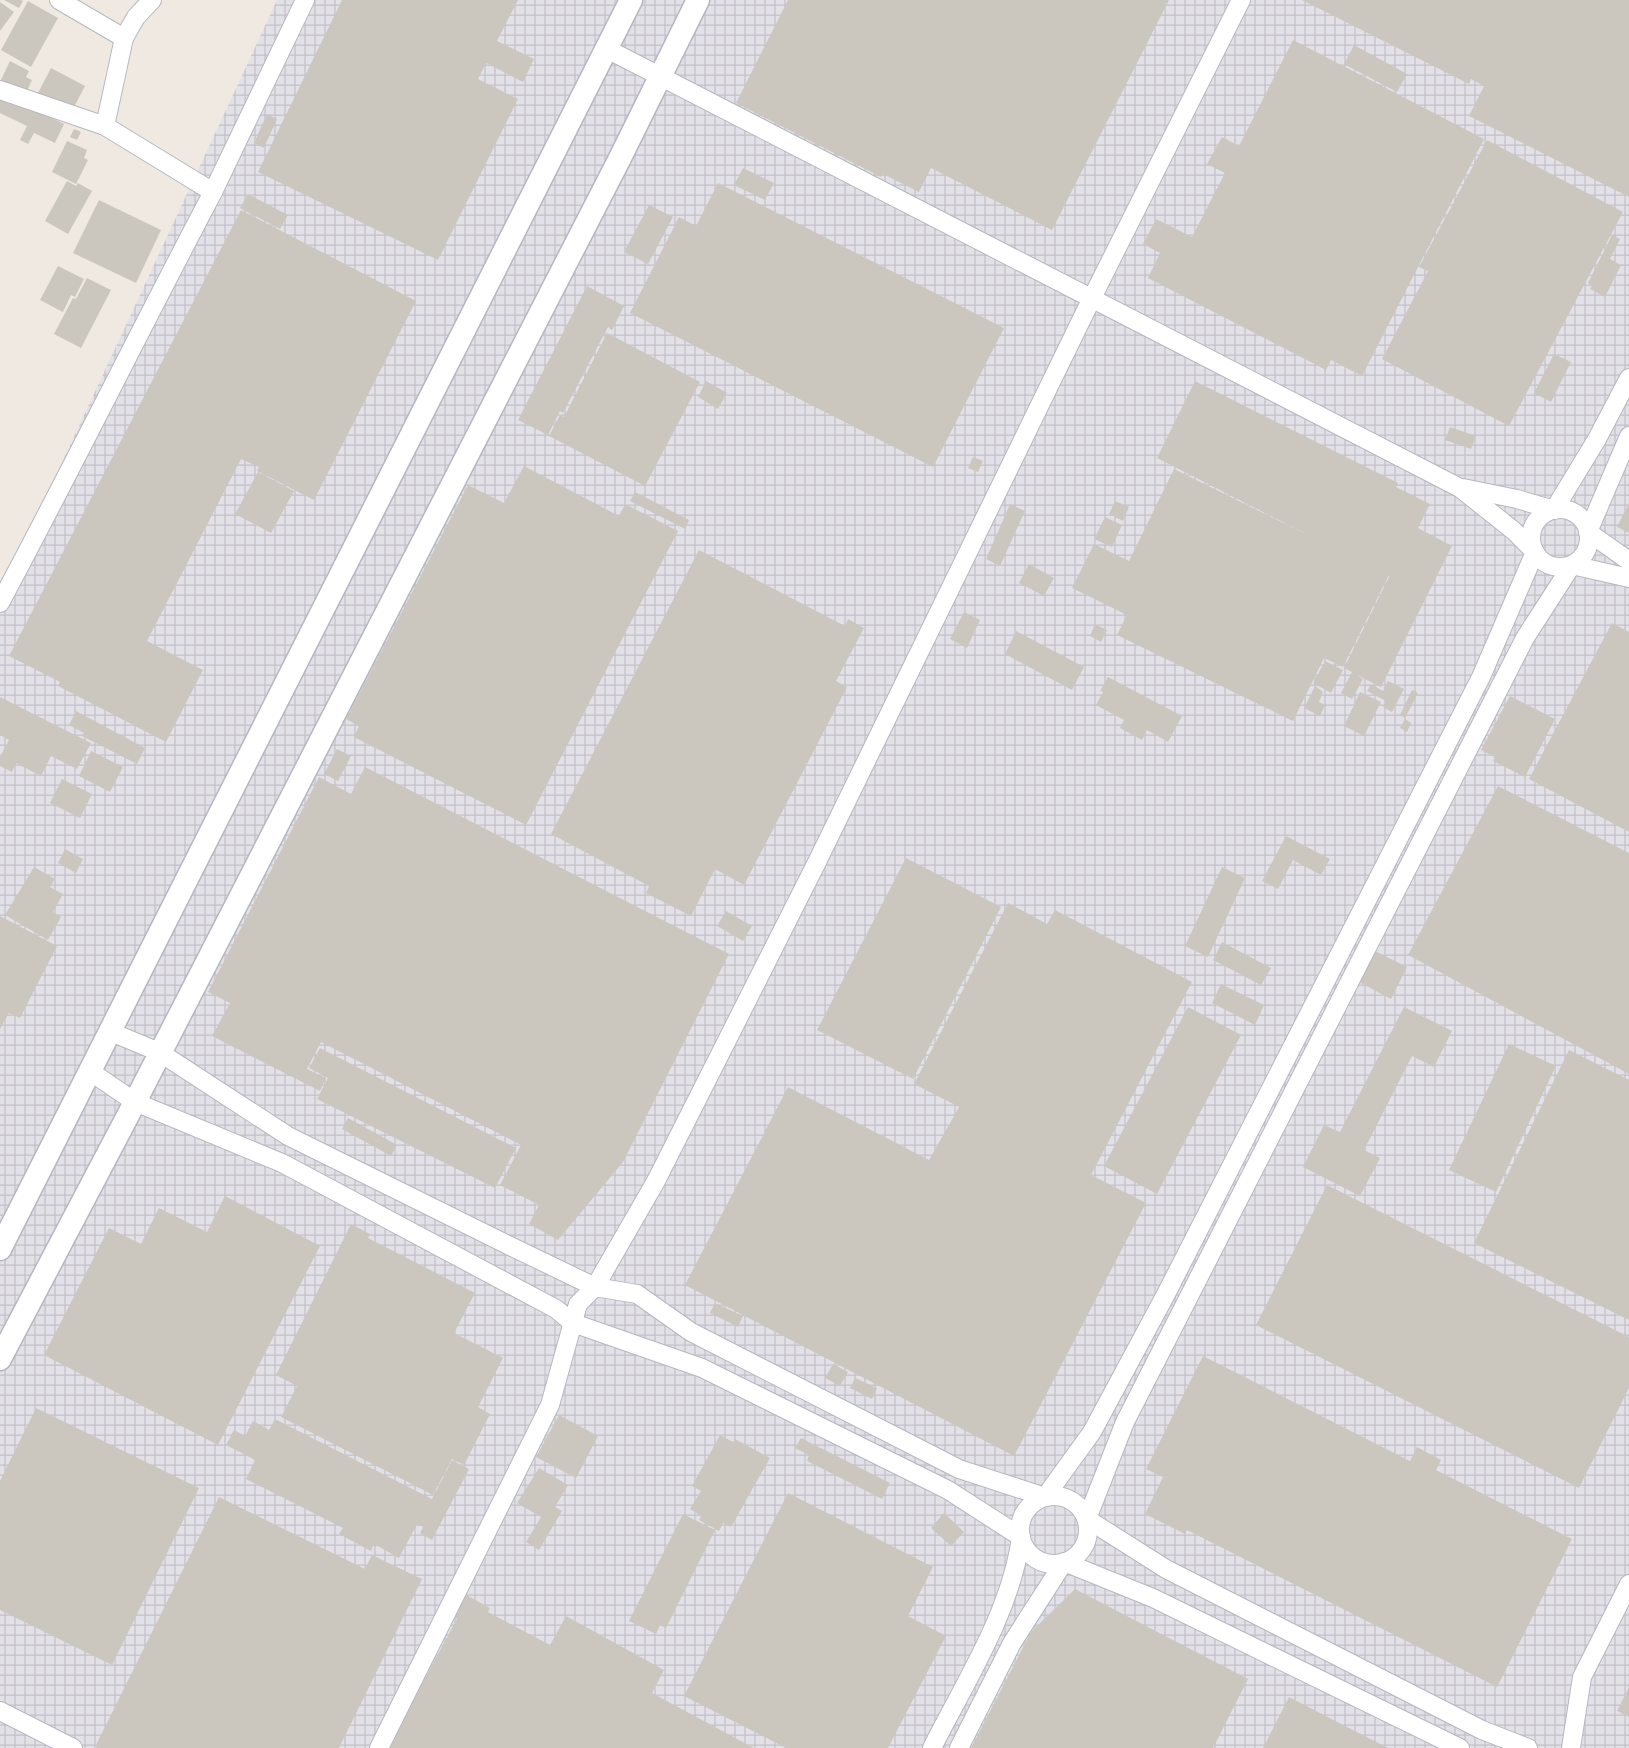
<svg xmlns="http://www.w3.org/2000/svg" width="1629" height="1748" font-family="Manrope,sans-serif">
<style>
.industrial{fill:url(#industrial-grid)}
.building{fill:#cbc7bf}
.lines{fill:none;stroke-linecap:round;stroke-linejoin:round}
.minor-casing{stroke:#b4b7c1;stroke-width:20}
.tertiary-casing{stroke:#b4b7c1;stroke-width:25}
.minor{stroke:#fff;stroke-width:18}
.tertiary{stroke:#fff;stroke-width:22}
</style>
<defs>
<pattern id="industrial-grid" width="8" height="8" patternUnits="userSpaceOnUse" patternTransform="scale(1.25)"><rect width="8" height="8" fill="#e3e1e8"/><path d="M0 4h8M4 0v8" fill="none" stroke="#c3c1c7"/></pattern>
</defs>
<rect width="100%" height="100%" fill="#efe9e1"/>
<!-- industrial -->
<polygon class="industrial" points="277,0 1629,0 1629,1748 0,1748 0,596"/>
<!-- building -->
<g class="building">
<polygon points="4,0 21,0 23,1 19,8"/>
<polygon points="342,0 518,0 497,41 534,59 523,82 486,63 478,79 518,99 438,260 258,172"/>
<polygon points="788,0 1169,0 1052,230 931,168 919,192 883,174 881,177 736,103"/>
<polygon points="1302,0 1629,0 1629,197 1469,116 1484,86 1471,79 1469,84"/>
<polygon points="28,1 58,18 31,67 1,50"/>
<polygon points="0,2 14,12 0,31"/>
<polygon points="1293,40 1484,139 1362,376 1331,360 1326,370 1148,278 1160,253 1143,244 1156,219 1192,237 1225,173 1207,164 1222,137 1239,146"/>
<polygon points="1354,45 1407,74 1397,92 1344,64"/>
<polygon points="10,61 29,71 26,77 32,80 25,95 0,82"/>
<polygon points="51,68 85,86 72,111 38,93"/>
<polygon points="0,93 64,124 55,143 34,133 28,144 20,140 27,126 0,113"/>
<polygon points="267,114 277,119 264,148 254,143"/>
<polygon points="74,129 81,132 77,140 70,137"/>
<polygon points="1487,140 1623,212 1509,426 1382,359 1428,271 1419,267"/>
<polygon points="67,141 87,150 84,158 88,160 76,184 52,172"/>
<polygon points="743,168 774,183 765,200 734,185"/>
<polygon points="67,181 76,186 78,183 92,191 68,234 45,221"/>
<polygon points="718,183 1004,328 933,467 630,313 679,217 696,226"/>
<polygon points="248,194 288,215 280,229 240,208"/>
<polygon points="99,200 161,230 136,283 73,253"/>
<polygon points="649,205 673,217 648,264 624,252"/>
<polygon points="241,210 416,301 314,500 257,471 259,467 241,459 147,641 203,670 166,742 58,686 60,682 9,656"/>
<polygon points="1612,235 1620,239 1610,259 1621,265 1605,297 1590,289 1592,286 1588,283"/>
<polygon points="58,266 84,279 75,297 71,295 63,312 40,300"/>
<polygon points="87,278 111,290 81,348 54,334 73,298 76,299"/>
<polygon points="587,286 624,306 612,330 608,327 563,413 560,411 548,435 518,420"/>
<polygon points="607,333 700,382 645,486 549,436 560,415 564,417"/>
<polygon points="1554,354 1571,362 1551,402 1534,393"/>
<polygon points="706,381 727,393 718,409 698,397"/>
<polygon points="1195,381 1398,483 1396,487 1430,504 1418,528 1452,546 1381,687 1355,674 1363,679 1352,699 1341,693 1352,672 1344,668 1390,575 1389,575 1343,667 1324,658 1293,721 1117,635 1127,615 1072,588 1094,544 1129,561 1174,469 1312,537 1157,458"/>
<polygon points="1450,427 1476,436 1471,449 1445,440"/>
<polygon points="973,457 983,461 978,472 968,468"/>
<polygon points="524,466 619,516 625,504 678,531 526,825 354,737 359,726 346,719 468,485 504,503"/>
<polygon points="258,472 294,491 271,533 235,514"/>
<polygon points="635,492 689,520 685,529 630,501"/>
<polygon points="1115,501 1129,507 1123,521 1109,514"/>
<polygon points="1629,503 1629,533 1617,527"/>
<polygon points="1010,504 1025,511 1000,566 986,559"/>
<polygon points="1105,517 1122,525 1112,547 1094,539"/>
<polygon points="699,550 845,626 848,619 864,628 836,681 847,687 744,885 715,869 691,916 646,893 649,886 551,834"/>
<polygon points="1029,564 1054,578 1044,596 1019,583"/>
<polygon points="964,612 980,620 967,648 950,639"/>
<polygon points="1612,623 1629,632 1629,832 1529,779"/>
<polygon points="1095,624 1107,630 1101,642 1090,636"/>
<polygon points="1016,631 1084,667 1072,690 1005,654"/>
<polygon points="1325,661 1343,670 1331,693 1313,683"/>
<polygon points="1108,677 1182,716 1168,742 1147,730 1142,740 1120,728 1124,720 1096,705 1103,692 1100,691"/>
<polygon points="1388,681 1404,689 1392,712 1383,707 1386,701 1367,691 1371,684 1383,691"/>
<polygon points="1315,686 1323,692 1319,702 1325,705 1320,716 1304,708"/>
<polygon points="1412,690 1418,693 1405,718 1400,715"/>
<polygon points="1360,692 1381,702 1364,736 1344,726"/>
<polygon points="1510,696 1555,719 1525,777 1493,761 1495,757 1481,750"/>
<polygon points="0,697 91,743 77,769 51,756 41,776 16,763 12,772 0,766 0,757 9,740 0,735"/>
<polygon points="76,711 145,748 137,764 82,736 84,733 69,725"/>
<polygon points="1405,719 1411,723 1407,732 1400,728"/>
<polygon points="337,749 351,756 338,781 324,774"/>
<polygon points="91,751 123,767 110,792 79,776"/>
<polygon points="365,767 729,954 623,1162 558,1240 529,1224 539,1205 500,1185 521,1145 321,1042 307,1069 326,1078 320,1091 212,1036 230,1003 208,992 319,777 351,794"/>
<polygon points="62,779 92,794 80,818 50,803"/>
<polygon points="1498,786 1629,853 1629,1074 1408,955"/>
<polygon points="1286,836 1330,859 1321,875 1293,860 1278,889 1262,881"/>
<polygon points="65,849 83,859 76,873 58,863"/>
<polygon points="906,858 1001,907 913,1079 817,1030"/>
<polygon points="34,867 55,879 50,887 63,894 53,912 61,917 48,940 5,915"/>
<polygon points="1222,867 1245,878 1208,957 1185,946"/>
<polygon points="1008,903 1047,924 1055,910 1192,982 1091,1175 1146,1203 1014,1456 685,1285 788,1087 929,1160 959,1107 914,1084"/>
<polygon points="726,911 752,926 743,941 717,926"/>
<polygon points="0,916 57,946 20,1018 9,1013 0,1029"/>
<polygon points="1222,942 1271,968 1261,985 1213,960"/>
<polygon points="1373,950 1407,967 1391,999 1357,981"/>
<polygon points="1221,984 1264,1005 1255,1025 1212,1003"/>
<polygon points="1188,1007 1241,1035 1157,1194 1104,1166"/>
<polygon points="1404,1007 1452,1031 1434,1067 1412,1056 1364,1150 1380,1158 1360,1196 1303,1167 1324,1125 1340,1132"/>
<polygon points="1509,1044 1556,1066 1496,1192 1449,1170"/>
<polygon points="320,1048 516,1148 495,1188 317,1099 328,1078 309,1068"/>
<polygon points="1569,1050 1629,1080 1629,1320 1474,1243"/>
<polygon points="348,1118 397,1145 391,1156 342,1129"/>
<polygon points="1327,1185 1629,1337 1629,1388 1579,1488 1256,1325"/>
<polygon points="225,1196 320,1246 218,1445 44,1355 109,1228 141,1244 159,1208 207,1232"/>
<polygon points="351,1224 370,1234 368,1238 475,1293 454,1333 503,1358 478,1407 490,1414 464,1465 452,1459 433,1495 281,1417 297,1386 276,1375"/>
<polygon points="715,1303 743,1316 738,1327 710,1313"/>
<polygon points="1203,1356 1410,1461 1417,1447 1441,1460 1436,1470 1572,1539 1497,1687 1187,1530 1185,1534 1145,1514 1163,1477 1146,1469"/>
<polygon points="833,1364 848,1372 840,1386 825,1378"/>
<polygon points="855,1378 877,1388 872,1399 850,1388"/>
<polygon points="36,1408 199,1488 112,1665 0,1610 0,1481"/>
<polygon points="559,1415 598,1436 576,1478 536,1457"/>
<polygon points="275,1419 432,1499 452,1460 469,1469 432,1540 420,1533 423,1527 417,1524 399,1558 374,1544 371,1551 339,1534 343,1528 246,1479 255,1460 226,1445 234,1430 245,1436 253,1421 269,1430"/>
<polygon points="720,1435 733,1442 735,1439 770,1458 731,1527 723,1523 719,1531 699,1520 701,1516 690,1509 701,1491 692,1486"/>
<polygon points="801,1438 890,1483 882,1499 807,1461 809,1455 795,1448"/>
<polygon points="539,1468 568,1485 555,1507 562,1511 539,1550 526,1542 541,1517 517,1503"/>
<polygon points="788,1493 933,1567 908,1616 946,1636 888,1748 786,1748 684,1696"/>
<polygon points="219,1497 365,1569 372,1555 422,1579 339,1748 97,1748 95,1747"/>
<polygon points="944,1513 964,1532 951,1546 931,1528"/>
<polygon points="683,1514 715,1530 666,1628 660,1625 656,1634 629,1621"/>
<polygon points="1075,1589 1248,1679 1213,1748 971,1748 1031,1632"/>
<polygon points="461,1592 490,1608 488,1612 550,1645 566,1616 664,1670 652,1693 754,1748 387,1748 457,1619 449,1615"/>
<polygon points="1629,1687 1629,1717 1617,1711"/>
<polygon points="1289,1697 1388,1748 1263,1748"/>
</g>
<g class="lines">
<!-- minor casing -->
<g class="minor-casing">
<g id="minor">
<polyline points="59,0 124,38"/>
<path d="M0,90L105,126L213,192C141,328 73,467 0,603"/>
<polyline points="105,126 124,38 136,17 152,0"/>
<polyline points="213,192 305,0"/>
<polyline points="1629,436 1588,532 1629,561"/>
<polyline points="1463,488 1517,499 1554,510 1597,439 1629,378"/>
<circle cx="1560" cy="538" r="29"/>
<polyline points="111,1032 159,1052 288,1136 506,1244 595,1287 637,1294 691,1332 959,1469 1045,1497 1092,1432 1166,1294 1481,677 1535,552 1514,531 1460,488 607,49"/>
<path d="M91,1072L135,1102L282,1163L556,1309L573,1323L702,1368L948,1490L1021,1537C1011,1612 965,1682 932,1748"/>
<circle cx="1054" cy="1530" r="34"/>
<polyline points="0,1711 73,1748"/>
<polyline points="379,1748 550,1405 578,1304 595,1287 656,1181 817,862 1092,298 1241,0"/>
<polyline points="959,1748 1012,1643 1064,1562 1153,1598 1460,1748"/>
<polyline points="1528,1748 1482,1730 1166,1569 1087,1519 1125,1422 1525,638 1572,565 1629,578"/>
<polyline points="1571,1748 1582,1677 1629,1584"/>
</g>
</g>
<!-- tertiary casing -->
<g class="tertiary-casing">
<g id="tertiary">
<polyline points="0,1249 631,0"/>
<polyline points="0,1359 135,1102 620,158 698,0"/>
</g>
</g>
<!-- minor -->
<use href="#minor" class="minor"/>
<!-- tertiary -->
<use href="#tertiary" class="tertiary"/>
</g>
</svg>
